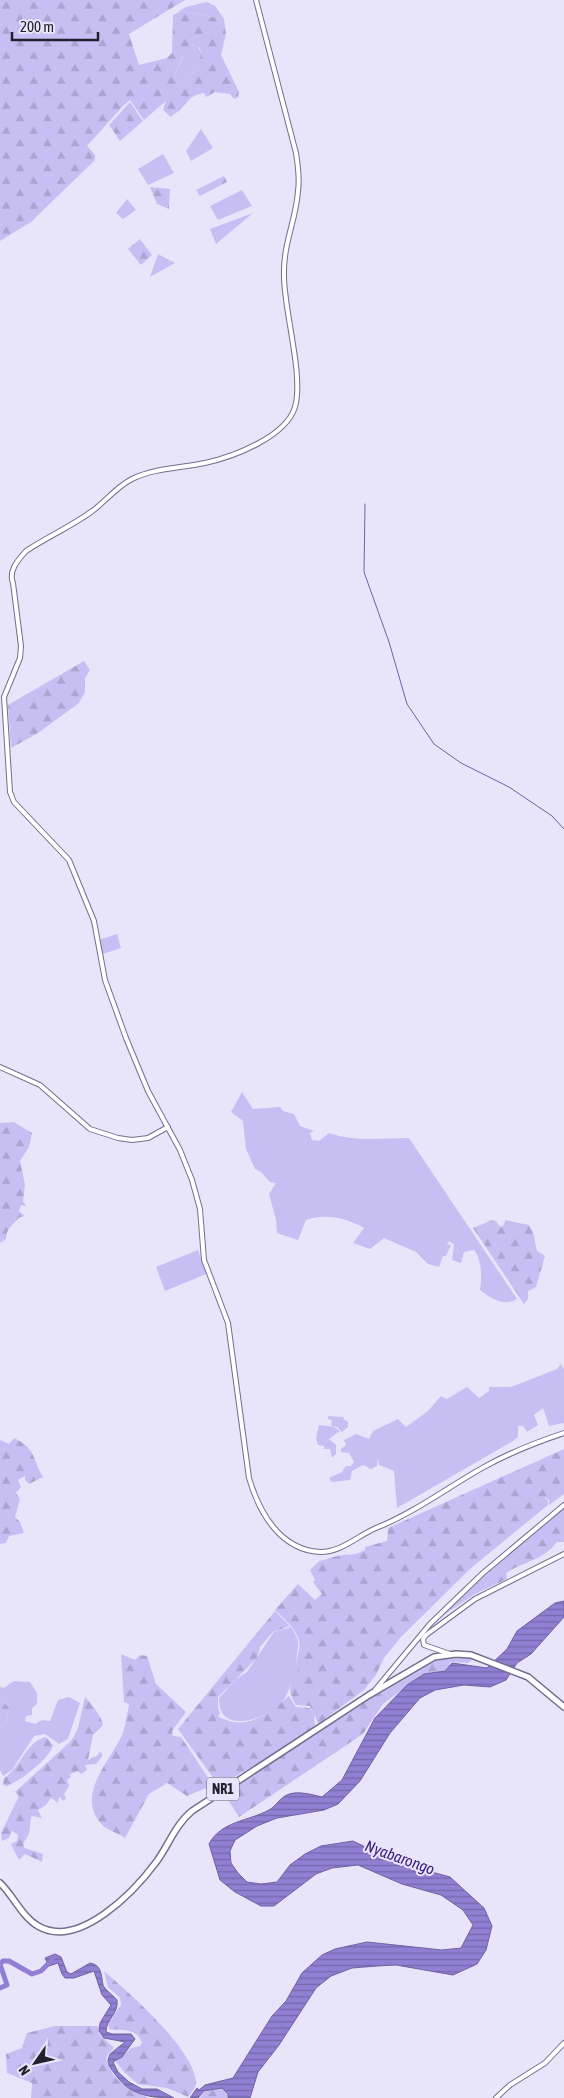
<svg xmlns="http://www.w3.org/2000/svg" width="564" height="2098" font-family="'Asap Condensed',sans-serif">
<style>
.grass{fill:#c7bff3}
.forest{fill:url(#forest-firs);fill-rule:evenodd}
.water{fill:url(#water-rules);stroke:#6f62a0}
.lines{fill:none;stroke-linecap:round;stroke-linejoin:round}
.stream{stroke:#6f62a0;stroke-width:1}
.river{stroke:#907fd2;stroke-width:5}
.secondary-casing{stroke:#736e8d;stroke-width:6}
.highway-casing{stroke:#736e8d;stroke-width:8}
.secondary{stroke:#fff;stroke-width:4}
.highway{stroke:#fff;stroke-width:5}
.labels{text-anchor:middle;dominant-baseline:central;stroke-width:4;stroke-linejoin:round;paint-order:stroke}
.shield{fill:#e8e5fa;stroke:#5d5b6a;stroke-width:1}
.shield-label{font-size:14px;font-weight:bold;fill:#22202d}
.water-label{font-size:16px;font-style:italic;fill:#402081;stroke:#e8e5fa}
</style>
<defs>
<pattern id="forest-firs" width="22" height="20" patternUnits="userSpaceOnUse" patternTransform="scale(1.25)"><rect width="22" height="20" fill="#c7bff3"/><path d="M5 1l3.5 6h-7zM16 11l3.5 6h-7z" fill="#aba4d1"/></pattern>
<pattern id="water-rules" width="6" height="5" patternUnits="userSpaceOnUse" patternTransform="scale(1.25)"><rect width="6" height="5" fill="#907fd2"/><path d="M0 2.5h6" fill="none" stroke="#7568ab"/></pattern>
</defs>
<rect width="100%" height="100%" fill="#e8e5fa"/>
<!-- grass -->
<g class="grass">
<polygon points="207,2 215,6 224,19 182,11 176,13 186,7"/>
<path d="M189,44L197,45C208,59 193,75 184,85L174,77Z"/>
<polygon points="201,129 213,148 191,161 186,151"/>
<polygon points="163,154 174,173 148,185 138,169"/>
<polygon points="242,190 252,206 218,220 210,206"/>
<polygon points="253,213 216,244 210,229"/>
<polygon points="158,254 175,263 150,277"/>
<polygon points="117,934 121,948 103,954 99,940"/>
<path d="M242,1092L253,1109L280,1107L283,1111L294,1114L300,1126L314,1131L310,1133L312,1140L319,1141L329,1133C355,1142 381,1138 409,1138L517,1299C505,1307 491,1299 480,1290C482,1278 482,1259 474,1250L464,1252L461,1263L452,1260L454,1245L449,1241L447,1244L451,1245L446,1256H443L439,1267L428,1264L416,1252L384,1238L370,1249L353,1243L364,1228C347,1218 325,1213 306,1220L298,1240L277,1233L276,1220L269,1194L276,1183L270,1182L261,1172L255,1169L246,1149L243,1121L231,1112Z"/>
<polygon points="198,1250 206,1274 165,1291 156,1267"/>
<polygon points="561,1364 564,1369 564,1423 549,1426 543,1408 534,1415 538,1425 527,1432 523,1426 518,1426 518,1437 513,1441 397,1508 394,1471 379,1465 378,1459 377,1466 371,1469 363,1465 352,1471 350,1480 332,1482 329,1478 342,1472 346,1466 351,1466 354,1462 349,1453 341,1452 341,1449 346,1445 344,1440 356,1434 369,1439 373,1431 398,1419 406,1427 428,1411 441,1396 447,1399 467,1387 479,1398 489,1391 489,1387 511,1387 557,1369"/>
<polygon points="328,1416 344,1417 343,1419 348,1422 348,1427 342,1432 337,1427 331,1426 332,1420 328,1419"/>
<polygon points="319,1425 334,1427 340,1431 329,1439 336,1445 336,1454 332,1458 330,1449 324,1449 324,1446 318,1445 316,1438"/>
<path d="M291,1627C306,1649 292,1649 298,1670C292,1679 290,1689 285,1698C274,1717 218,1739 219,1698L236,1679L247,1672L274,1632Z"/>
<polygon points="14,1681 30,1682 37,1693 37,1704 32,1708 32,1715 26,1716 25,1721 35,1724 42,1720 50,1721 58,1700 69,1697 80,1703 68,1739 59,1744 45,1734 34,1736 12,1770 3,1776 0,1770 0,1727 7,1720 9,1708 0,1697 0,1687 4,1688"/>
</g>
<!-- forest -->
<g class="forest">
<path d="M0,0H185L129,34L139,65L167,58L172,53L173,15L182,11L224,19L226,34L221,55L239,92L238,97L234,99L230,94L215,92L206,97L204,93C189,96 190,100 181,109C179,112 174,113 171,117L163,110L166,101L144,120L130,100L123,106L87,146L95,155V160L31,222L0,241ZM193,44L200,48C203,64 194,74 184,85L174,77L183,56L188,52L189,45Z"/>
<polygon points="130,102 143,121 120,141 109,125"/>
<polygon points="224,176 227,182 200,196 196,190"/>
<polygon points="150,187 170,189 169,209 157,204"/>
<polygon points="127,199 136,210 123,219 116,213"/>
<polygon points="140,239 152,255 141,265 128,249"/>
<polygon points="84,661 90,670 85,678 85,692 79,703 38,733 11,748 8,705"/>
<path d="M14,1122L32,1133L29,1147L20,1161L25,1185L23,1201L26,1206L21,1205L19,1211L24,1215L23,1217H20C13,1224 6,1229 6,1239L0,1243V1123Z"/>
<polygon points="492,1220 496,1221 500,1227 504,1225 505,1220 529,1225 533,1232 537,1251 545,1256 536,1287 528,1291 528,1299 524,1304 473,1228"/>
<path d="M14,1438C37,1449 32,1459 43,1477L29,1484L25,1480V1476L18,1480L21,1487L16,1493L20,1499L15,1517L20,1522L24,1533L9,1536L6,1543L0,1544V1440L9,1444Z"/>
<path d="M564,1449V1494L549,1505V1500L543,1496L548,1501V1505L471,1568L401,1637L384,1658L376,1675L364,1690L318,1724L314,1714L315,1726L291,1744L219,1786L178,1729L275,1611L290,1626L273,1632L260,1647L257,1658L218,1697V1709L220,1713L218,1717C223,1718 225,1720 229,1721C252,1728 273,1710 289,1696L296,1707L310,1708L313,1713L310,1706L296,1705C287,1691 289,1684 298,1670C295,1661 297,1659 299,1650C303,1634 285,1620 275,1610L298,1584L315,1600L322,1594L313,1582L315,1580L310,1570L319,1561C326,1560 331,1557 338,1556C349,1553 352,1557 365,1550V1547L387,1541L388,1528Z"/>
<path d="M564,1508V1542H557C544,1560 523,1562 506,1573L507,1579L475,1594L442,1616L501,1560Z"/>
<path d="M121,1654L135,1660L140,1655L147,1656L156,1684L186,1712L172,1731L173,1736L181,1737L213,1785L187,1796L167,1783L149,1794L125,1838C118,1833 107,1830 102,1825C75,1795 109,1763 122,1735C126,1725 127,1714 129,1704L124,1702Z"/>
<polygon points="441,1657 469,1657 473,1659 468,1663 450,1662 449,1667 443,1671 421,1675 383,1704 363,1734 239,1817 223,1792 373,1696 428,1662"/>
<polygon points="0,1697 9,1708 7,1720 0,1727"/>
<path d="M85,1697C91,1703 102,1717 103,1725L93,1735L88,1760L98,1755L99,1752L102,1753V1757L96,1764L85,1765L87,1770L81,1774L78,1771L70,1774L71,1777L67,1780L69,1786L64,1794L66,1798L64,1801L59,1797L58,1803L51,1798L46,1805L38,1810L42,1818L32,1816C29,1822 31,1827 29,1833C27,1840 22,1840 24,1848L43,1854L42,1862L25,1854L19,1860L11,1844L17,1841L18,1835L12,1831L9,1838L2,1841L1,1833L19,1796L15,1792L71,1741L78,1728Z"/>
<path d="M46,1737L53,1745C50,1759 20,1781 7,1786L3,1785L4,1778C21,1768 26,1741 46,1737Z"/>
<path d="M104,1971C130,1994 191,2046 196,2081C197,2087 191,2093 188,2097L167,2088L138,2084L125,2073L116,2062L131,2048L140,2046L142,2042C135,2027 122,2031 109,2029V2023L121,2005L120,1998L108,1987Z"/>
<path d="M55,2026H98L99,2034L114,2048L108,2054L106,2060C115,2084 128,2088 149,2098H31L32,2083L7,2073L6,2054L22,2048L27,2033Z"/>
<polygon points="222,2088 227,2094 227,2098 200,2098 204,2092"/>
</g>
<!-- water -->
<g class="water">
<path d="M564,1601V1617L531,1654L517,1663L506,1680L490,1687L464,1685L435,1690L420,1698L390,1733L360,1781L338,1804L324,1810L277,1818L257,1826L235,1840L230,1851L231,1863L238,1873L247,1882L261,1884L277,1882L290,1865L305,1854L321,1846L353,1841L380,1854L391,1855L418,1872H432L450,1877L484,1908L492,1926L486,1950L477,1964L453,1975L396,1965L377,1966L352,1968L331,1976L316,1988L279,2045L258,2072L250,2098H228V2094L222,2088L204,2091L198,2098H190L197,2088L199,2090L205,2085L233,2078L272,2016L286,2001L302,1973L322,1955L335,1949L367,1942L442,1950L461,1948L473,1925L463,1910L441,1895L402,1884L358,1865L332,1868L316,1874L274,1906H261L235,1892L220,1880L209,1844C221,1821 249,1821 269,1810C276,1806 280,1798 287,1795C297,1790 313,1795 322,1797L342,1780L375,1718L407,1685L424,1674L445,1671L452,1663L487,1668L507,1649L517,1631L555,1603Z"/>
<path d="M55,1954L61,1957L67,1972L71,1974L90,1963C102,1965 101,1975 103,1985C105,1990 113,1995 117,2000C119,2014 106,2019 106,2032L112,2034H131L135,2039L122,2057L113,2062L118,2072L129,2082L142,2089H157L174,2098C150,2098 129,2095 115,2074C111,2069 108,2065 108,2060L110,2054L125,2042L104,2038L99,2031L100,2023L111,2005L102,1995L94,1971L74,1978H65L62,1974L58,1963L49,1966L45,1958Z"/>
</g>
<g class="lines">
<!-- stream -->
<polyline class="stream" points="365,504 364,572 389,642 407,704 434,744 461,763 509,787 552,816 564,829"/>
<!-- river -->
<polyline class="river" points="0,1988 7,1985 0,1964 3,1961 9,1961 32,1974 41,1971 52,1960"/>
<!-- secondary casing -->
<g class="secondary-casing">
<g id="secondary">
<path d="M256,0L296,153C298,166 300,178 298,191C296,221 283,243 284,276C284,311 304,376 295,407C286,437 233,457 205,463C181,468 154,468 132,479C116,487 105,502 91,512C70,527 47,537 26,551C18,560 8,571 13,583L21,646L20,658L4,697L10,792L14,802L69,860L94,921L105,980L126,1038L148,1091L180,1150L192,1180L200,1209L204,1260L228,1323L249,1478C259,1512 280,1550 320,1552C342,1552 357,1536 376,1528C414,1513 448,1487 484,1467C509,1453 537,1442 564,1433"/>
<polyline points="0,1067 40,1085 90,1129 118,1138 132,1140 148,1138 168,1127"/>
<polyline points="450,1654 424,1645 423,1639 426,1635 475,1599 564,1554"/>
<polyline points="375,1690 430,1624 483,1573 564,1505"/>
<polyline points="496,2098 510,2085 545,2063 564,2043"/>
</g>
</g>
<!-- highway casing -->
<g class="highway-casing">
<path id="highway" d="M0,1883C13,1895 22,1917 38,1926C79,1950 135,1891 157,1861C169,1844 176,1824 192,1811L369,1695L434,1657L456,1654L471,1655L528,1677L564,1707"/>
</g>
<!-- secondary -->
<use href="#secondary" class="secondary"/>
<!-- highway -->
<use href="#highway" class="highway"/>
</g>
<g class="labels">
<!-- shield labels -->
<rect class="shield" x="207" y="1777.5" width="32" height="23" rx="4"/>
<g class="shield-label">
<text x="223" y="1789">NR1</text>
</g>
<!-- water labels -->
<g class="water-label">
<text transform="translate(400 1857) rotate(20)">Nyabarongo</text>
</g>
</g>
<!-- north arrow -->
<g transform="translate(35 2063) rotate(236)" stroke="#e8e5fa" stroke-width="4" paint-order="stroke">
<path d="M0-4L9 19L0 12L-9 19Z" fill="#22202d"/>
<text y="-8" font-size="14" font-weight="bold" text-anchor="middle" fill="#22202d">N</text>
</g>
<!-- scale -->
<path d="M12 32v8h86v-8" fill="none" stroke="#22202d" stroke-width="2.5"/>
<text x="20" y="32" font-size="15" fill="#22202d" stroke="#e8e5fa" stroke-width="4" paint-order="stroke">200 m</text>
</svg>
